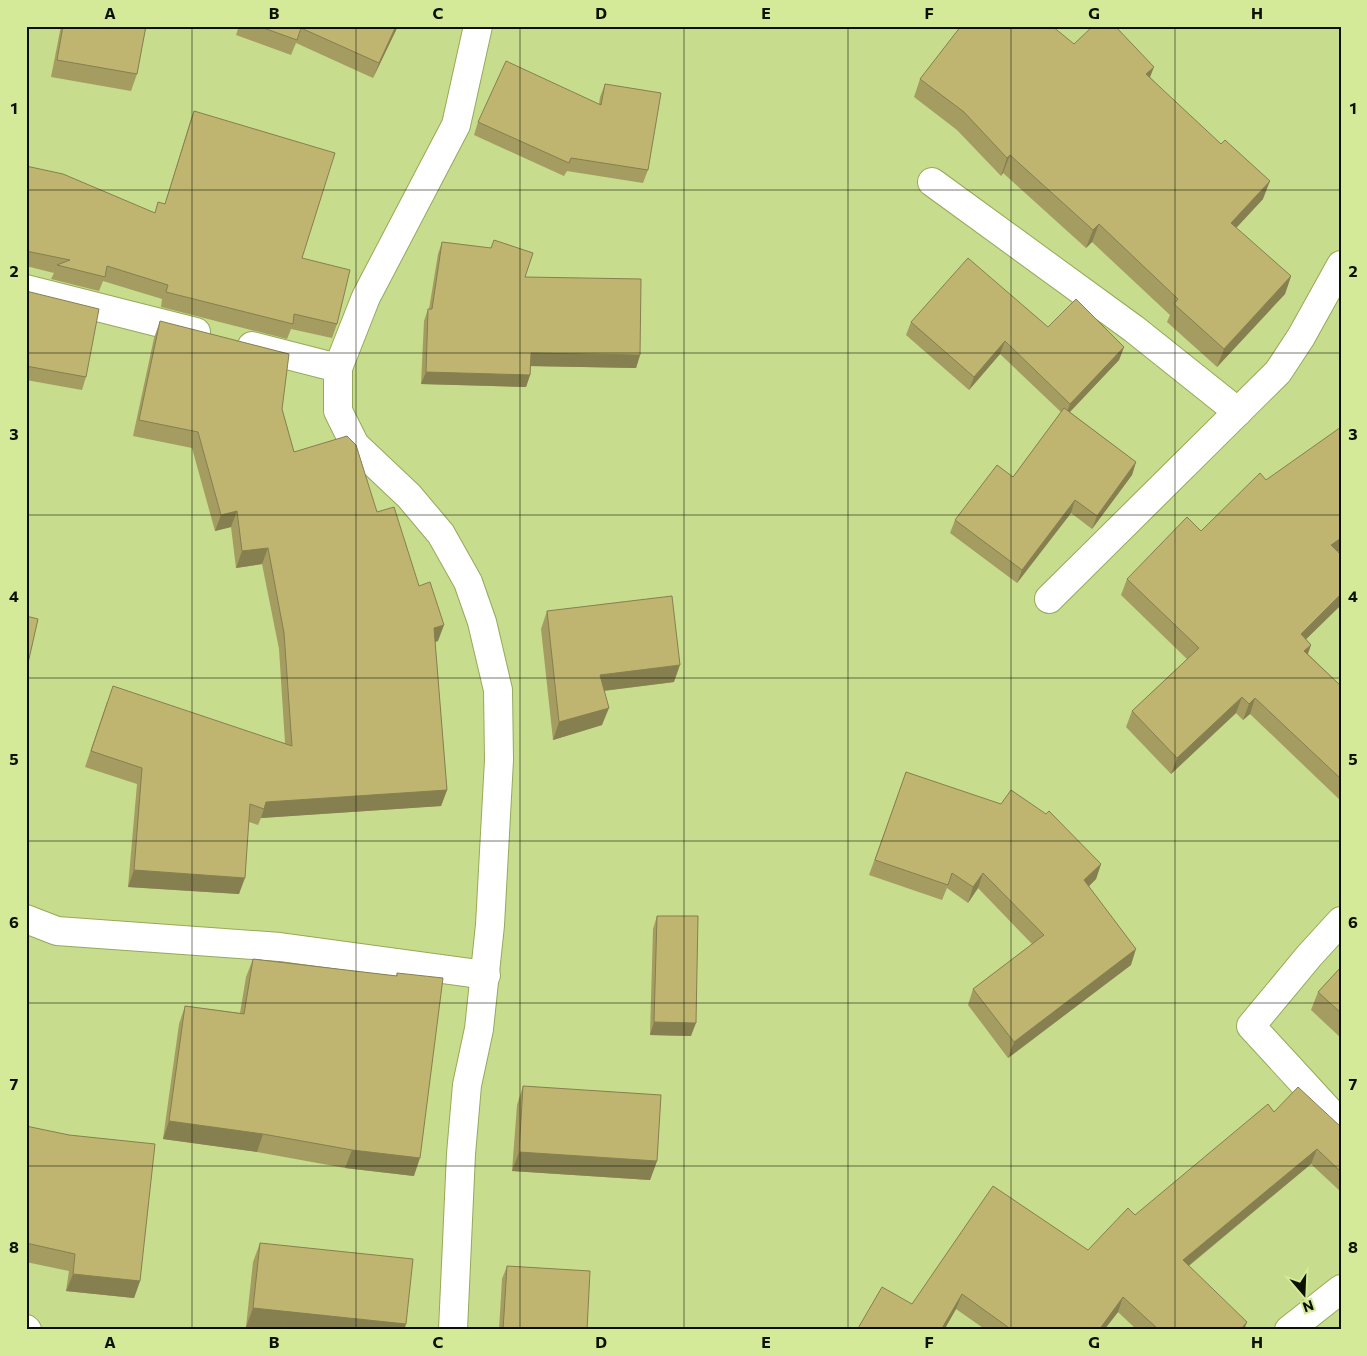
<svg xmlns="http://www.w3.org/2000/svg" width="1367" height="1356" font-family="Commissioner,sans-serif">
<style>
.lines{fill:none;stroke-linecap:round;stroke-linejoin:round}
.minor-casing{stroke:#96a95b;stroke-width:30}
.minor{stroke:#fff;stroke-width:28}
.wall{fill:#a49c61}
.shaded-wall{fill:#867f4f}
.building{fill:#bfb571;stroke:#867f4f}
.grid{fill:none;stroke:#0b1000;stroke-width:1;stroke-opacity:0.55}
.neatline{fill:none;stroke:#0b1000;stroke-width:2}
.grid-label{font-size:16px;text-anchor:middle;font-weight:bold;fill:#0b1000}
</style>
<rect width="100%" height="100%" fill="#c7dc8c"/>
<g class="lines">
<!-- minor casing -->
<g class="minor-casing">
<g id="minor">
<polyline points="932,182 1134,329 1238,412"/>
<polyline points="26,289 196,332"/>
<polyline points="252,346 338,368"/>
<polyline points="1049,599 1278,372 1301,337 1341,265"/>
<polyline points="26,919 57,931 280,947 486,975"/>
<polyline points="1341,921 1309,956 1251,1026 1341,1124"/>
<polyline points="26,1329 27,1330"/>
<polyline points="453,1330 461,1154 467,1085 479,1029 490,925 499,760 498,690 482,622 468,582 441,534 409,496 355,445 338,411 338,368 366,297 456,125 478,26"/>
<polyline points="1289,1330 1341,1289"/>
</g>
</g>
<!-- minor -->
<use href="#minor" class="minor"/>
</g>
<!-- wall -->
<g class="wall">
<polygon points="61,26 146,26 137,74 131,91 51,77"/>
<polygon points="239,26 398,26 373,78 296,43 291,55 236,35"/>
<polygon points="1150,77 1263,199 1236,228 1291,276 1285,294 1217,367 1167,322 1170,315 1092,242 1086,248 1003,173 1001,176 957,130 914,97 920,79"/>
<polygon points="605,84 648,170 643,183 567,171 564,176 474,135 478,122 599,104 600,97"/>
<polygon points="194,111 302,258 337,324 332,338 291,329 287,339 161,307 162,299 103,281 99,291 51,279 54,273 26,266 26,166 154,213 165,204 189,125"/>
<polygon points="442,242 525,277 640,355 636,368 531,366 530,375 526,387 421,384 424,321 428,309 429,309 438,254"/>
<polygon points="26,291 86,377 82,390 26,380"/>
<polygon points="160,321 282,409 294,452 377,512 419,586 438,641 435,642 447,790 441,806 261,818 258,825 249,822 239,894 128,887 137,784 85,767 107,702 285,743 279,649 262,564 236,568 231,527 215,531 192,448 133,436 154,338"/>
<polygon points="911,322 1048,327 1124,347 1119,360 1070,412 1136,462 1132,475 1092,529 1071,513 1017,583 950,533 955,520 1013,477 1061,412 1000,354 969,390 906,335"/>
<polygon points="1201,531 1338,552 1341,605 1306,639 1311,645 1308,654 1341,686 1341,801 1250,714 1243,720 1236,713 1171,774 1126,727 1132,711 1187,659 1121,595 1127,579"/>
<polygon points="547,611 674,682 604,691 602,725 553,740 541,629"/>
<polygon points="906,772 1101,864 1096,879 1089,886 1131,965 1008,1058 968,1005 973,989 1032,944 978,888 968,903 947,888 942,900 869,875"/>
<polygon points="657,916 691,1036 650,1035 653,929"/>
<polygon points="253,959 396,976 397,973 414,1176 345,1168 257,1152 163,1139 179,1024 185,1006 240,1013 246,977"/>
<polygon points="1341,967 1341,1038 1311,1010 1318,992"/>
<polygon points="523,1086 657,1161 650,1180 512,1171 517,1105"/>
<polygon points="1274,1112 1341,1127 1341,1192 1311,1164 1189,1266 1244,1330 1137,1330 1118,1312 1104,1330 986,1330 956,1309 944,1330 857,1330 912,1304 1088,1250"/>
<polygon points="26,1126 140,1281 134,1298 66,1291 69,1271 26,1262"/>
<polygon points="260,1243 406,1324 404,1330 270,1330 246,1327 253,1262"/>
<polygon points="507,1266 587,1330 499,1330 502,1279"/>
</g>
<!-- shaded-wall -->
<g class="shaded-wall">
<polygon points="396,26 398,26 373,78 379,63"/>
<polygon points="1154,67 1147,85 1146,74"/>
<polygon points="1010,155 1003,173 1001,176 1007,158"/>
<polygon points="1270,181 1263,199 1224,241 1231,223"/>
<polygon points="1099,224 1092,242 1086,248 1093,230"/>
<polygon points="1291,276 1285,294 1217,367 1224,349"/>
<polygon points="1005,341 1000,354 969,390 974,377"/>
<polygon points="1124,347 1119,360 1065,417 1070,404"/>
<polygon points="531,353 640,355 636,368 527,366"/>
<polygon points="426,372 530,375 526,387 421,384"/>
<polygon points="1136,462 1132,475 1092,529 1097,516"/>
<polygon points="1075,500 1071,513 1017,583 1022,570"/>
<polygon points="237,511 231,527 215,531 221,515"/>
<polygon points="1341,538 1341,550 1325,561 1331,545"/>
<polygon points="268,548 262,564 236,568 242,551"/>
<polygon points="1341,594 1341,605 1295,650 1301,634"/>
<polygon points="444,625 438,641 428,644 434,628"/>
<polygon points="1311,645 1305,661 1304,651"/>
<polygon points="680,665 674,682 593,692 600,675"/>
<polygon points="1242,697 1236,713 1171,774 1177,758"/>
<polygon points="1255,698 1250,714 1243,720 1249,704"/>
<polygon points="609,708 602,725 553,740 559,722"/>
<polygon points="447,790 441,806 261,818 266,802"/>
<polygon points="1101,864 1096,879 1079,896 1084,880"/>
<polygon points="134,870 245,878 239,894 128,887"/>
<polygon points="983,873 978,888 968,903 973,887"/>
<polygon points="1136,949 1131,965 1008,1058 1014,1042"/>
<polygon points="654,1022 696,1023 691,1036 650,1035"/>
<polygon points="169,1121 263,1134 257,1152 163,1139"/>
<polygon points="1317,1149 1311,1164 1177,1275 1183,1260"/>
<polygon points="352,1150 420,1158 414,1176 345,1168"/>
<polygon points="519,1152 657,1161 650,1180 512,1171"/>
<polygon points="73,1274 140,1281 134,1298 66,1291"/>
<polygon points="962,1294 956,1309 944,1330 941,1330"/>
<polygon points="1123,1297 1118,1312 1104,1330 1099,1330"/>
<polygon points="253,1308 406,1324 404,1330 270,1330 246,1327"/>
<polygon points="1247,1322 1244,1330 1240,1330"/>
</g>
<!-- building -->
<g class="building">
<polygon points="63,26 146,26 137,74 57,60"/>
<polygon points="258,26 396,26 379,63 301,28 297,40"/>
<polygon points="961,26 1052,26 1074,44 1093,26 1115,26 1154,67 1146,74 1221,144 1225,140 1270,181 1231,223 1291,276 1224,349 1174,304 1178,299 1099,224 1093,230 1010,155 1007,158 964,112 920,79"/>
<polygon points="506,61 601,105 605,84 661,93 648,170 571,158 569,163 478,122"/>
<polygon points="194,111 335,153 302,258 350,270 337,324 294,314 293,324 166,292 168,285 107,266 105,277 57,265 70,260 26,251 26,166 63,174 155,213 158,202 165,204"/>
<polygon points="494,240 533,253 525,277 641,279 640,355 531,353 530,375 426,372 428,309 432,309 442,242 491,248"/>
<polygon points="968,258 1048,327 1076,299 1124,347 1070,404 1005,341 974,377 911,322"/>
<polygon points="26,291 99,309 86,377 26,366"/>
<polygon points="160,321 289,354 282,409 294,452 347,436 356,445 377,512 394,507 419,586 430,582 444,625 434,628 447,790 266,802 264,809 250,804 245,878 134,870 142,768 91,751 113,686 292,746 284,633 268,548 242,551 237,511 221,515 198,432 139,420"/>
<polygon points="1064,408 1136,462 1097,516 1075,500 1022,570 955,520 997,465 1013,477"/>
<polygon points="1341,427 1341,538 1331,545 1341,555 1341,594 1301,634 1311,645 1304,651 1341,686 1341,779 1255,698 1249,704 1242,697 1177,758 1132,711 1199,648 1127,579 1187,517 1201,531 1260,473 1266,480"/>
<polygon points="672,596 680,665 600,675 609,708 559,722 547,611"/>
<polygon points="26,616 38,619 26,672"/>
<polygon points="906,772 1001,804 1011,790 1046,814 1049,811 1101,864 1084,880 1136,949 1014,1042 973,989 1044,935 983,873 973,887 952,873 948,885 875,860"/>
<polygon points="657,916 698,916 696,1023 654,1022"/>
<polygon points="253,959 397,976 397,973 443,978 420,1158 352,1150 263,1134 169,1121 185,1006 244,1014"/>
<polygon points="1341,967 1341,1013 1318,992"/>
<polygon points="523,1086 661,1095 657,1161 519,1152"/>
<polygon points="1298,1087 1341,1127 1341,1172 1317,1149 1183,1260 1247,1322 1240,1330 1159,1330 1123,1297 1099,1330 1012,1330 962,1294 941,1330 857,1330 882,1287 912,1304 993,1186 1088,1250 1128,1208 1135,1215 1268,1104 1274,1112"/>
<polygon points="26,1126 69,1135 155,1144 140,1281 73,1274 75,1254 26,1243"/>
<polygon points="260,1243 413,1259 406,1324 253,1308"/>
<polygon points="507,1266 590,1271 587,1330 503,1330"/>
</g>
<!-- grid -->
<path class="grid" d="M192,26V1330M356,26V1330M520,26V1330M684,26V1330M848,26V1330M1011,26V1330M1175,26V1330M26,190H1341M26,353H1341M26,515H1341M26,678H1341M26,841H1341M26,1003H1341M26,1166H1341"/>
<!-- border -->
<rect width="1367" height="1356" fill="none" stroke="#d4ea98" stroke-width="55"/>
<!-- north arrow -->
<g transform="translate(1304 1294) rotate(161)" stroke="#d4ea98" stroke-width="4" paint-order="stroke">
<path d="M0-4L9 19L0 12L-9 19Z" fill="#0b1000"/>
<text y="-8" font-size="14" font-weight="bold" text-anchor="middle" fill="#0b1000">N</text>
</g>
<rect x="28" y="28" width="1312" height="1300" class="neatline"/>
<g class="grid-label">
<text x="110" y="19">A</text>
<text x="274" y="19">B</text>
<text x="438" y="19">C</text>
<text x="601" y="19">D</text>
<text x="766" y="19">E</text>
<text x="929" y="19">F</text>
<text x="1094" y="19">G</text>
<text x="1257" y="19">H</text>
<text x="14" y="114">1</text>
<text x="1353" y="114">1</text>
<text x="14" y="277">2</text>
<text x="1353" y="277">2</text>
<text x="14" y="440">3</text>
<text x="1353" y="440">3</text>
<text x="14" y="602">4</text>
<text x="1353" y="602">4</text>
<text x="14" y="765">5</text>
<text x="1353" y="765">5</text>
<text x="14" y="928">6</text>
<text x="1353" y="928">6</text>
<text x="14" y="1090">7</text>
<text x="1353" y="1090">7</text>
<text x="14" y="1253">8</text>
<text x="1353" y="1253">8</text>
<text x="110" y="1348">A</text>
<text x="274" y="1348">B</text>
<text x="438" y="1348">C</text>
<text x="601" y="1348">D</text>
<text x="766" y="1348">E</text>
<text x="929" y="1348">F</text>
<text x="1094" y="1348">G</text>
<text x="1257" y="1348">H</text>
</g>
</svg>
